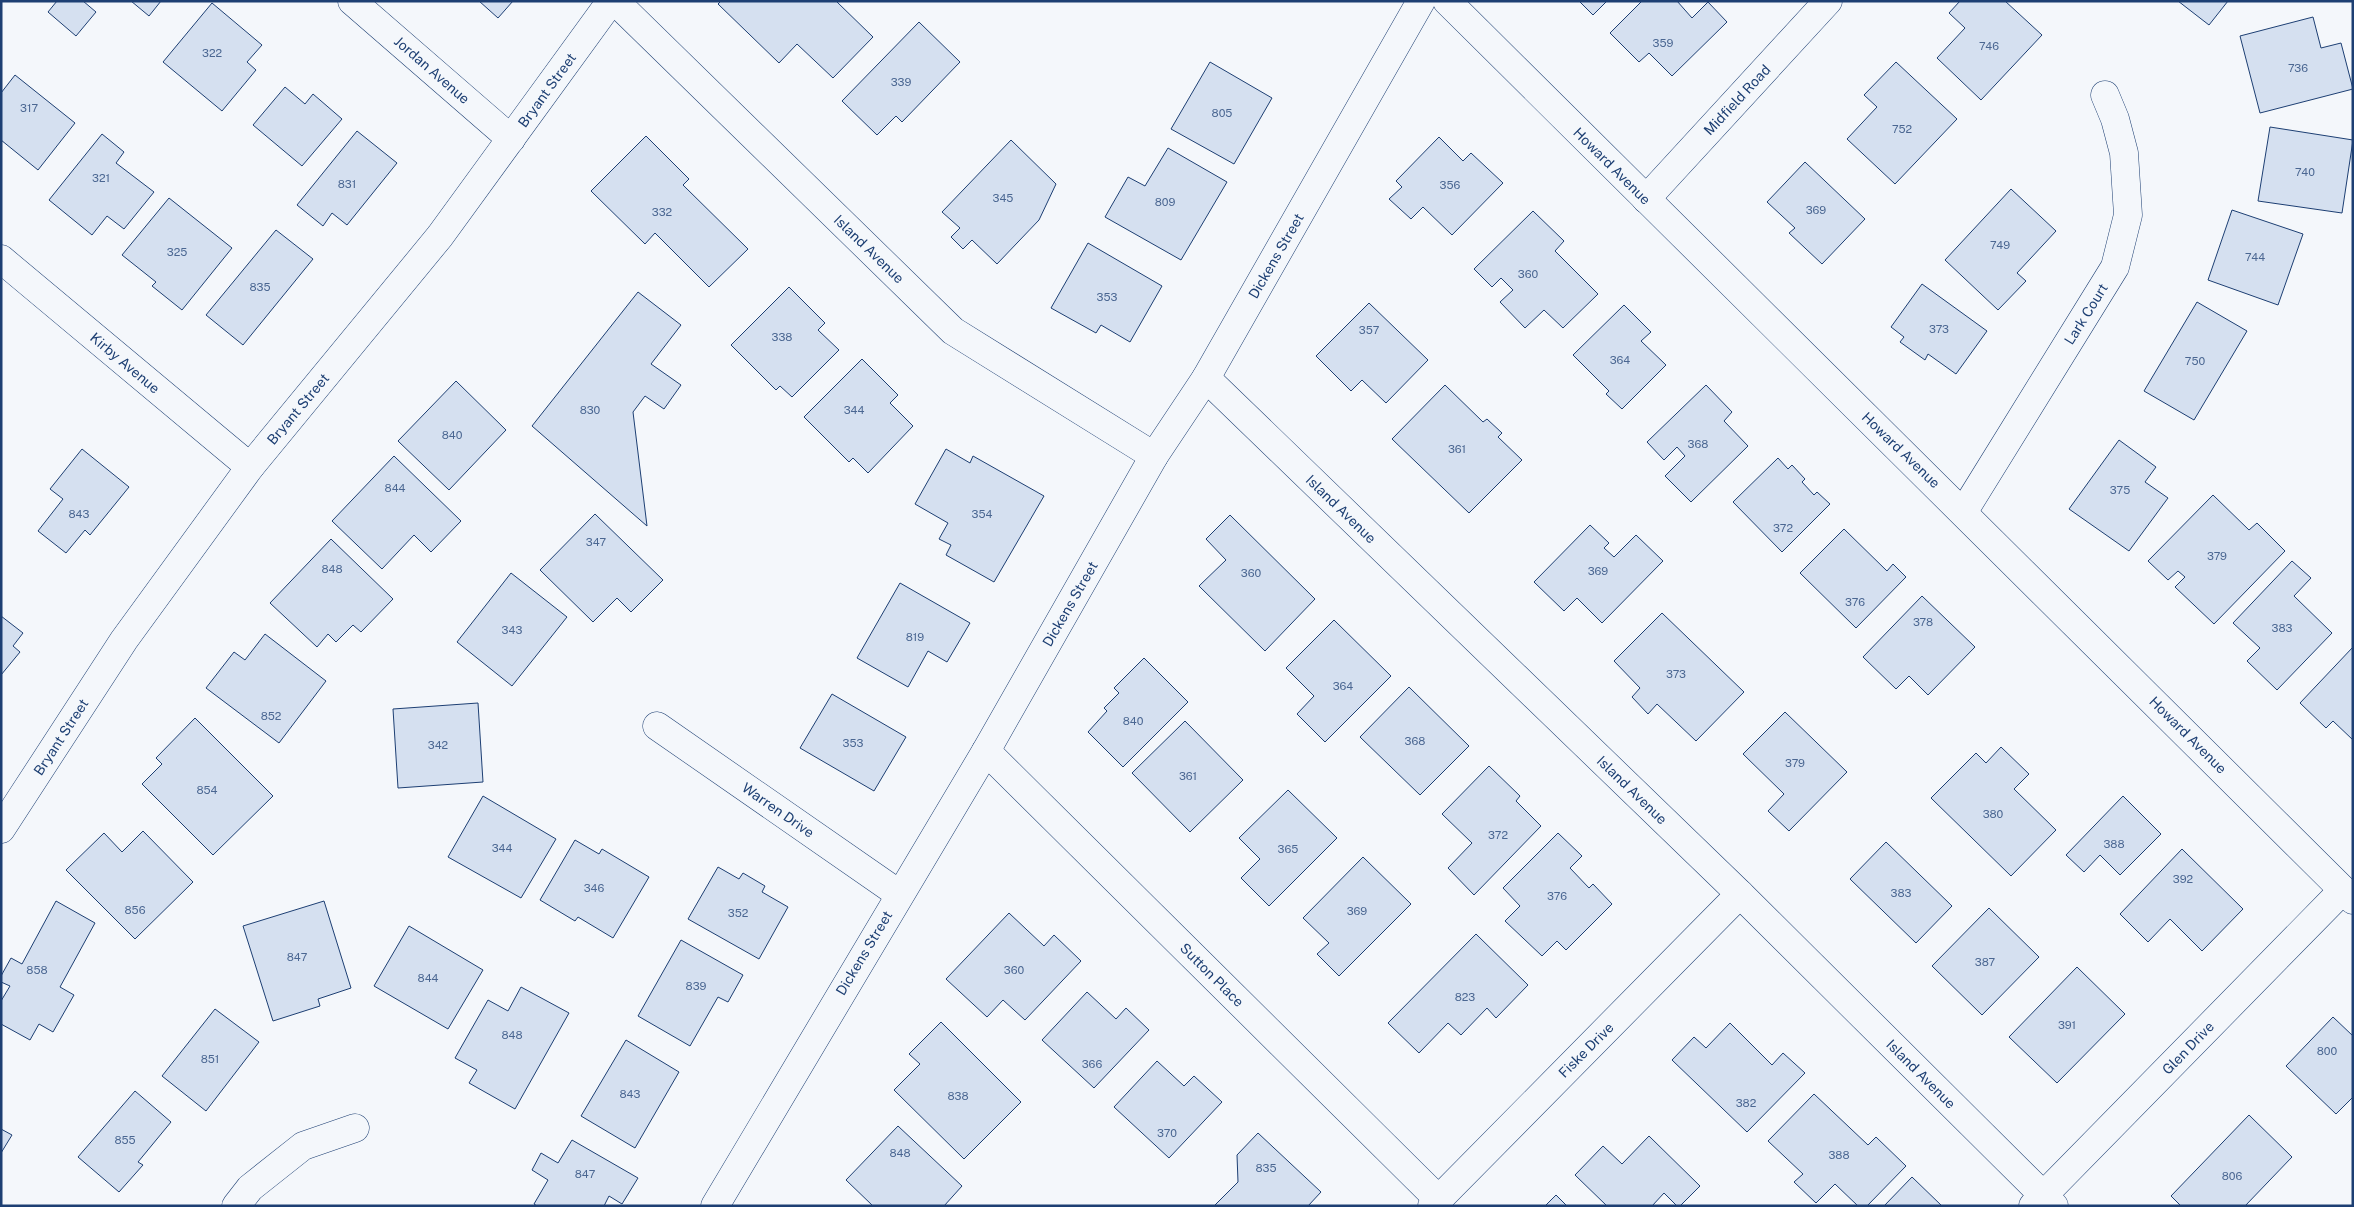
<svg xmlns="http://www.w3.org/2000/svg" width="2354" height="1207" font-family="'Public Sans',sans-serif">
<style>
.building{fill:#d5e0f0;stroke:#1d3f73}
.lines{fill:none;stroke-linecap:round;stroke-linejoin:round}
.street-casing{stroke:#1d3f73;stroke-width:29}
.street{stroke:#f4f7fb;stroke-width:28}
.labels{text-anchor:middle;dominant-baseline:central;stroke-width:4;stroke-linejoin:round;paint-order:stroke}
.number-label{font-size:11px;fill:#4b6792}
.street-label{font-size:14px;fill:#1d3f73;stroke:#f4f7fb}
</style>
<rect width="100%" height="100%" fill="#f4f7fb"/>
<!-- building -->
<g class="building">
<polygon points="57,1 83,1 96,12 76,36 48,12"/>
<polygon points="131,1 161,1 149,16"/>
<polygon points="479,1 513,1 498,18"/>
<polygon points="721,1 836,1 873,37 833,78 797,44 779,63 718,4"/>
<polygon points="1579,1 1607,1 1593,15"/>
<polygon points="1642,1 1677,1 1692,18 1708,2 1727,22 1672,76 1649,53 1639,62 1610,33"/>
<polygon points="1960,1 2005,1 2042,35 1981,100 1937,58 1965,28 1949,13"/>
<polygon points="2178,1 2228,1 2209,25"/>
<polygon points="212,3 262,45 247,62 256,70 222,111 163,62"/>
<polygon points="2313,17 2321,48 2341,43 2353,89 2260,113 2240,36"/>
<polygon points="919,22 960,62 902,122 896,116 877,135 842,101"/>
<polygon points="1210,62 1272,98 1234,164 1171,129"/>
<polygon points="1896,62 1957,119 1895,184 1847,139 1877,107 1864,95"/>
<polygon points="15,75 75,123 38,170 1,140 1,93"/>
<polygon points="285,87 305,104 313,94 342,119 302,166 253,125"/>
<polygon points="2270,127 2353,140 2342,213 2258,201"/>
<polygon points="357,131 397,163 347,225 332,213 323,226 297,205"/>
<polygon points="102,134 124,152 116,163 154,192 124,229 107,216 92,235 49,200"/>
<polygon points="646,136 689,179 683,185 748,249 709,287 655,233 645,244 591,191"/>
<polygon points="1439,137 1463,161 1471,153 1503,183 1452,235 1423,207 1411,219 1389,199 1402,187 1396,181"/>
<polygon points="1011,140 1056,184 1039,220 997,264 972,240 963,249 951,237 960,228 942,212"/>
<polygon points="1168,148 1227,182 1181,260 1105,217 1128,177 1145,186"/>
<polygon points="1805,162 1865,219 1822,264 1789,233 1795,228 1767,202"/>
<polygon points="2011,189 2056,231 2017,273 2026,281 1998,310 1945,260"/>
<polygon points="169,198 232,248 182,310 152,286 156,282 122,255"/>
<polygon points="2232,210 2303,234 2278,305 2208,280"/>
<polygon points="1533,211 1564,241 1555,251 1598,294 1563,328 1544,310 1525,328 1500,302 1513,290 1501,278 1492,287 1474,269"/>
<polygon points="276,230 313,259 243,345 206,315"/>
<polygon points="1088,243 1162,286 1130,342 1101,325 1096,333 1051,308"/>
<polygon points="1922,284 1987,331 1956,374 1928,354 1925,360 1900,342 1904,337 1891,327"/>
<polygon points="789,287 825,323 818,330 839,350 792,397 780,386 776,390 731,345"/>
<polygon points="638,292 681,325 651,364 681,385 664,409 645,396 633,412 647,526 532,426"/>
<polygon points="2197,302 2247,331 2194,420 2144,391"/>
<polygon points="1369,303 1428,360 1386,403 1362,380 1351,391 1316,356"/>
<polygon points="1624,305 1651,332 1641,341 1666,365 1622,409 1606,394 1609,391 1573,355"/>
<polygon points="862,359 898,395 890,403 913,426 868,473 853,458 849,462 804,417"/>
<polygon points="456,381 506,430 449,490 398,441"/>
<polygon points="1445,385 1483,422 1487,419 1502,433 1498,437 1522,460 1469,513 1392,439"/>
<polygon points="1706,385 1732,412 1724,421 1748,446 1691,502 1665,476 1685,456 1677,447 1664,460 1647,442"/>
<polygon points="2119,440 2156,467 2145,482 2168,498 2129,551 2069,509"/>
<polygon points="82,449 129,487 90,535 85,530 66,553 38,531 63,499 50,489"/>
<polygon points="946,449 970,463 973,456 1044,496 994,582 946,555 951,545 939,539 948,523 915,504"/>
<polygon points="394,456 461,521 431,552 414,535 382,569 332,521"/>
<polygon points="1778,458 1788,469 1792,465 1805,479 1802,482 1814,495 1817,492 1830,504 1782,552 1733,502"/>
<polygon points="2213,495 2249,530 2257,523 2285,551 2214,624 2175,587 2185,577 2178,571 2168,580 2148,561"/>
<polygon points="595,514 663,580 631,612 617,598 593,622 540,570"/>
<polygon points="1230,515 1315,599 1265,651 1199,586 1226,560 1206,539"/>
<polygon points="1590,525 1609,543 1604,548 1614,557 1636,535 1663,561 1602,623 1577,598 1564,611 1534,582"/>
<polygon points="1844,529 1887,571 1893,564 1906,577 1856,628 1800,573"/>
<polygon points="331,539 393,599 361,632 353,625 336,642 328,634 317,647 270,603"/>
<polygon points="2292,561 2311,578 2294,596 2332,633 2277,690 2247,661 2260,648 2233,623"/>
<polygon points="511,573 567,617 512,686 457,642"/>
<polygon points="900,583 970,623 947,662 928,651 908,687 857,658"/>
<polygon points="1922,596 1975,647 1928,695 1909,676 1896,689 1863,657"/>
<polygon points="1662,613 1744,692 1696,741 1657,704 1648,714 1632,697 1640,688 1614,661"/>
<polygon points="1,616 23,633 13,646 20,652 1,675"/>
<polygon points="1334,620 1391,676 1325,742 1297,714 1314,696 1286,668"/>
<polygon points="265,634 326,681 279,743 206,688 234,652 245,660"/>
<polygon points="2353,647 2353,740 2333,721 2326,728 2300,703"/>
<polygon points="1144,658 1188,702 1123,767 1088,732 1107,711 1104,708 1119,693 1114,688"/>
<polygon points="1409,687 1469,746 1420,795 1360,737"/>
<polygon points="832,694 906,737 874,791 800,748"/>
<polygon points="478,703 483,782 398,788 393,709"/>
<polygon points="1785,712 1847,772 1789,831 1768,811 1784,794 1743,754"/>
<polygon points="195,718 273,796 213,855 142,784 162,764 156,758"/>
<polygon points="1185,721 1243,780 1190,832 1132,773"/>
<polygon points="2001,747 2029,774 2014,789 2056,830 2011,876 1931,798 1976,753 1986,763"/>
<polygon points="1489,766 1520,796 1516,801 1541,826 1474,895 1448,868 1472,843 1442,814"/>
<polygon points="1288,790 1337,838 1269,906 1241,878 1260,859 1239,838"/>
<polygon points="483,796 556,839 521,898 448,857"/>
<polygon points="2123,796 2161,834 2120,875 2100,855 2084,872 2066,855"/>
<polygon points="143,831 193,882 135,939 66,870 104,833 122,852"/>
<polygon points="1558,833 1582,856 1570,868 1589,888 1593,884 1612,904 1566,950 1557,941 1542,956 1505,921 1520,906 1503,888"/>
<polygon points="575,840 599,854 602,849 649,877 613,938 578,917 575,921 540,900"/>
<polygon points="1886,842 1952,906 1916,943 1850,879"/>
<polygon points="2182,849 2243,909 2202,951 2170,919 2148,942 2120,914"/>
<polygon points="1363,857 1411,904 1339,976 1317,954 1329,943 1303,918"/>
<polygon points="718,867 739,879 743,873 765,886 762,892 788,907 759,959 688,919"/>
<polygon points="56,901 95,923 60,987 74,995 53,1032 39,1024 30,1040 1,1024 1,1001 10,986 1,982 1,976 11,958 22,964"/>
<polygon points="324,901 351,988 318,999 320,1006 273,1021 243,926"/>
<polygon points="1989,908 2039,957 1982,1015 1932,966"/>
<polygon points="1009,913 1044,946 1054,935 1081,961 1025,1020 1003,1000 987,1017 946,979"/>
<polygon points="409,926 483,970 448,1029 374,986"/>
<polygon points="1476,934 1528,985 1496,1018 1487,1008 1461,1035 1448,1023 1419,1053 1388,1023"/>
<polygon points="681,940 743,975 728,1002 718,997 690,1046 638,1016"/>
<polygon points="2077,967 2125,1014 2057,1083 2009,1037"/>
<polygon points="521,987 569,1013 515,1109 469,1083 477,1070 455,1058 488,1000 508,1011"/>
<polygon points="1087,992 1116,1019 1126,1008 1149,1030 1094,1088 1042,1040"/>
<polygon points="215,1009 259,1042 206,1111 162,1076"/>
<polygon points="2333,1017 2353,1036 2353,1097 2336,1114 2286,1066"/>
<polygon points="941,1022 1021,1102 964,1159 894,1090 920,1064 909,1054"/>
<polygon points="1730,1023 1772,1065 1783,1053 1805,1073 1747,1132 1672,1060 1694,1037 1706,1048"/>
<polygon points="626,1040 679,1072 635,1148 581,1116"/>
<polygon points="1157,1061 1184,1086 1194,1076 1222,1102 1169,1158 1114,1107"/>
<polygon points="135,1091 171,1122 138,1162 143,1165 119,1192 78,1157"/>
<polygon points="1814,1094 1868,1145 1876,1137 1906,1166 1867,1206 1858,1206 1835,1184 1816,1203 1794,1182 1803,1174 1768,1141"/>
<polygon points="2249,1115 2292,1157 2245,1206 2181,1206 2171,1196"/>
<polygon points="898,1126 962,1186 944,1206 873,1206 846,1180"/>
<polygon points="1,1129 12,1135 1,1153"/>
<polygon points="1258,1133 1321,1192 1308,1206 1214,1206 1238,1182 1237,1155"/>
<polygon points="1649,1136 1700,1186 1680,1206 1677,1206 1664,1193 1652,1206 1607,1206 1575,1175 1603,1146 1622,1164"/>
<polygon points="572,1140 638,1178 622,1204 609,1196 604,1206 537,1206 534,1204 548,1180 532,1170 541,1153 558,1163"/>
<polygon points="1912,1177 1942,1206 1884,1206"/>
<polygon points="1556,1195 1567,1206 1545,1206"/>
</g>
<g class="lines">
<!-- street casing -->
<g class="street-casing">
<g id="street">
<polyline points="352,1 511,139"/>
<polyline points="615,1 953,331 1154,456"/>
<polyline points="1447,1 2353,900"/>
<polyline points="1646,199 1828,1"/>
<polyline points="1,259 250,467"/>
<polyline points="1206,378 1740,894 2054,1206"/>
<polyline points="1964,511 2115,267 2128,215 2124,153 2115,119 2105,95"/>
<polyline points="657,726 899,894"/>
<polyline points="986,751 1438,1199"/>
<polyline points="1,829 124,640 250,467 440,236 611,1"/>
<polyline points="236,1206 250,1188 303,1146 355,1128"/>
<polyline points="715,1206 986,751 1154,456 1206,378 1421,1"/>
<polyline points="1432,1206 1740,894"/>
<polyline points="2033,1206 2343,890"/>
</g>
</g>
<!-- street -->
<use href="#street" class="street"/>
</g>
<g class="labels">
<!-- number labels -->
<g class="number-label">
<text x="1663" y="43">359</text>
<text x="1989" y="46">746</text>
<text x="212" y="53">322</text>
<text x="2298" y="68">736</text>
<text x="901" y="82">339</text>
<text x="29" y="108">317</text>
<text x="1222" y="113">805</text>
<text x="1902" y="129">752</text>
<text x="2305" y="172">740</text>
<text x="101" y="178">321</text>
<text x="347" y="184">831</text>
<text x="1450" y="185">356</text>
<text x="1003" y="198">345</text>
<text x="1165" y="202">809</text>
<text x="1816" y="210">369</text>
<text x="662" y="212">332</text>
<text x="2000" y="245">749</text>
<text x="177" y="252">325</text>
<text x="2255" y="257">744</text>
<text x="1528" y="274">360</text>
<text x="260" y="287">835</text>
<text x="1107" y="297">353</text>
<text x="1939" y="329">373</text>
<text x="1369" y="330">357</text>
<text x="782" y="337">338</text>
<text x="1620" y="360">364</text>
<text x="2195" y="361">750</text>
<text x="590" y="410">830</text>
<text x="854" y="410">344</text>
<text x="452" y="435">840</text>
<text x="1698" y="444">368</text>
<text x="1457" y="449">361</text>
<text x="395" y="488">844</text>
<text x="2120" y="490">375</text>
<text x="79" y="514">843</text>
<text x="982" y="514">354</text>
<text x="1783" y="528">372</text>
<text x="596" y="542">347</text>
<text x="2217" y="556">379</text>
<text x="332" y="569">848</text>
<text x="1598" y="571">369</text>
<text x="1251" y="573">360</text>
<text x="1855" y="602">376</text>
<text x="1923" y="622">378</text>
<text x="2282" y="628">383</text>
<text x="512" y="630">343</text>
<text x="915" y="637">819</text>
<text x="1676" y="674">373</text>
<text x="1343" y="686">364</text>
<text x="271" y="716">852</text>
<text x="1133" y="721">840</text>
<text x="1415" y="741">368</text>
<text x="853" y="743">353</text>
<text x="438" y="745">342</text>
<text x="1795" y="763">379</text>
<text x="1188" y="776">361</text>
<text x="207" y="790">854</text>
<text x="1993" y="814">380</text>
<text x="1498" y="835">372</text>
<text x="2114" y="844">388</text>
<text x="502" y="848">344</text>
<text x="1288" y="849">365</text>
<text x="2183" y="879">392</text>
<text x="594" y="888">346</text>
<text x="1901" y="893">383</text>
<text x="1557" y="896">376</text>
<text x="135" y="910">856</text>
<text x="1357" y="911">369</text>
<text x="738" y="913">352</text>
<text x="297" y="957">847</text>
<text x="1985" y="962">387</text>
<text x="37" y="970">858</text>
<text x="1014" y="970">360</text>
<text x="428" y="978">844</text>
<text x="696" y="986">839</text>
<text x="1465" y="997">823</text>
<text x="2067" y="1025">391</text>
<text x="512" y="1035">848</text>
<text x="2327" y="1051">800</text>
<text x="210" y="1059">851</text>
<text x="1092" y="1064">366</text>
<text x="630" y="1094">843</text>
<text x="958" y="1096">838</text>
<text x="1746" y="1103">382</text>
<text x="1167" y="1133">370</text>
<text x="125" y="1140">855</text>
<text x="900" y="1153">848</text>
<text x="1839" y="1155">388</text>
<text x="1266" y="1168">835</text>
<text x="585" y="1174">847</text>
<text x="2232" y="1176">806</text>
</g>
<!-- street labels -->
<g class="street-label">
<text transform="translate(432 70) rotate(41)">Jordan Avenue</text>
<text transform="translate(547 90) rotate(-54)">Bryant Street</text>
<text transform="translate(1737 100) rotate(-47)">Midfield Road</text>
<text transform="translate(1612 166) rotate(45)">Howard Avenue</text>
<text transform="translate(869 249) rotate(44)">Island Avenue</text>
<text transform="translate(1276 256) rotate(-60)">Dickens Street</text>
<text transform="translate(2086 314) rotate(-58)">Lark Court</text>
<text transform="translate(125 363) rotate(40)">Kirby Avenue</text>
<text transform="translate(298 409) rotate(-50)">Bryant Street</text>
<text transform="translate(1901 450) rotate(44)">Howard Avenue</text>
<text transform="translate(1341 509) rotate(44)">Island Avenue</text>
<text transform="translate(1070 604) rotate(-60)">Dickens Street</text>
<text transform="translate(2188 735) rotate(45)">Howard Avenue</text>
<text transform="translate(61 737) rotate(-57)">Bryant Street</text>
<text transform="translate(1632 790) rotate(44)">Island Avenue</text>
<text transform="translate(778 810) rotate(35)">Warren Drive</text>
<text transform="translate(864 953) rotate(-59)">Dickens Street</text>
<text transform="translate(1212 975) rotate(45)">Sutton Place</text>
<text transform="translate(2188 1048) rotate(-46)">Glen Drive</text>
<text transform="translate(1586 1050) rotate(-45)">Fiske Drive</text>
<text transform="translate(1921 1074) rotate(45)">Island Avenue</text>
</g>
</g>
<!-- border -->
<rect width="2354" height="1207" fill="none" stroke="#1d3f73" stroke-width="5"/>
</svg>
